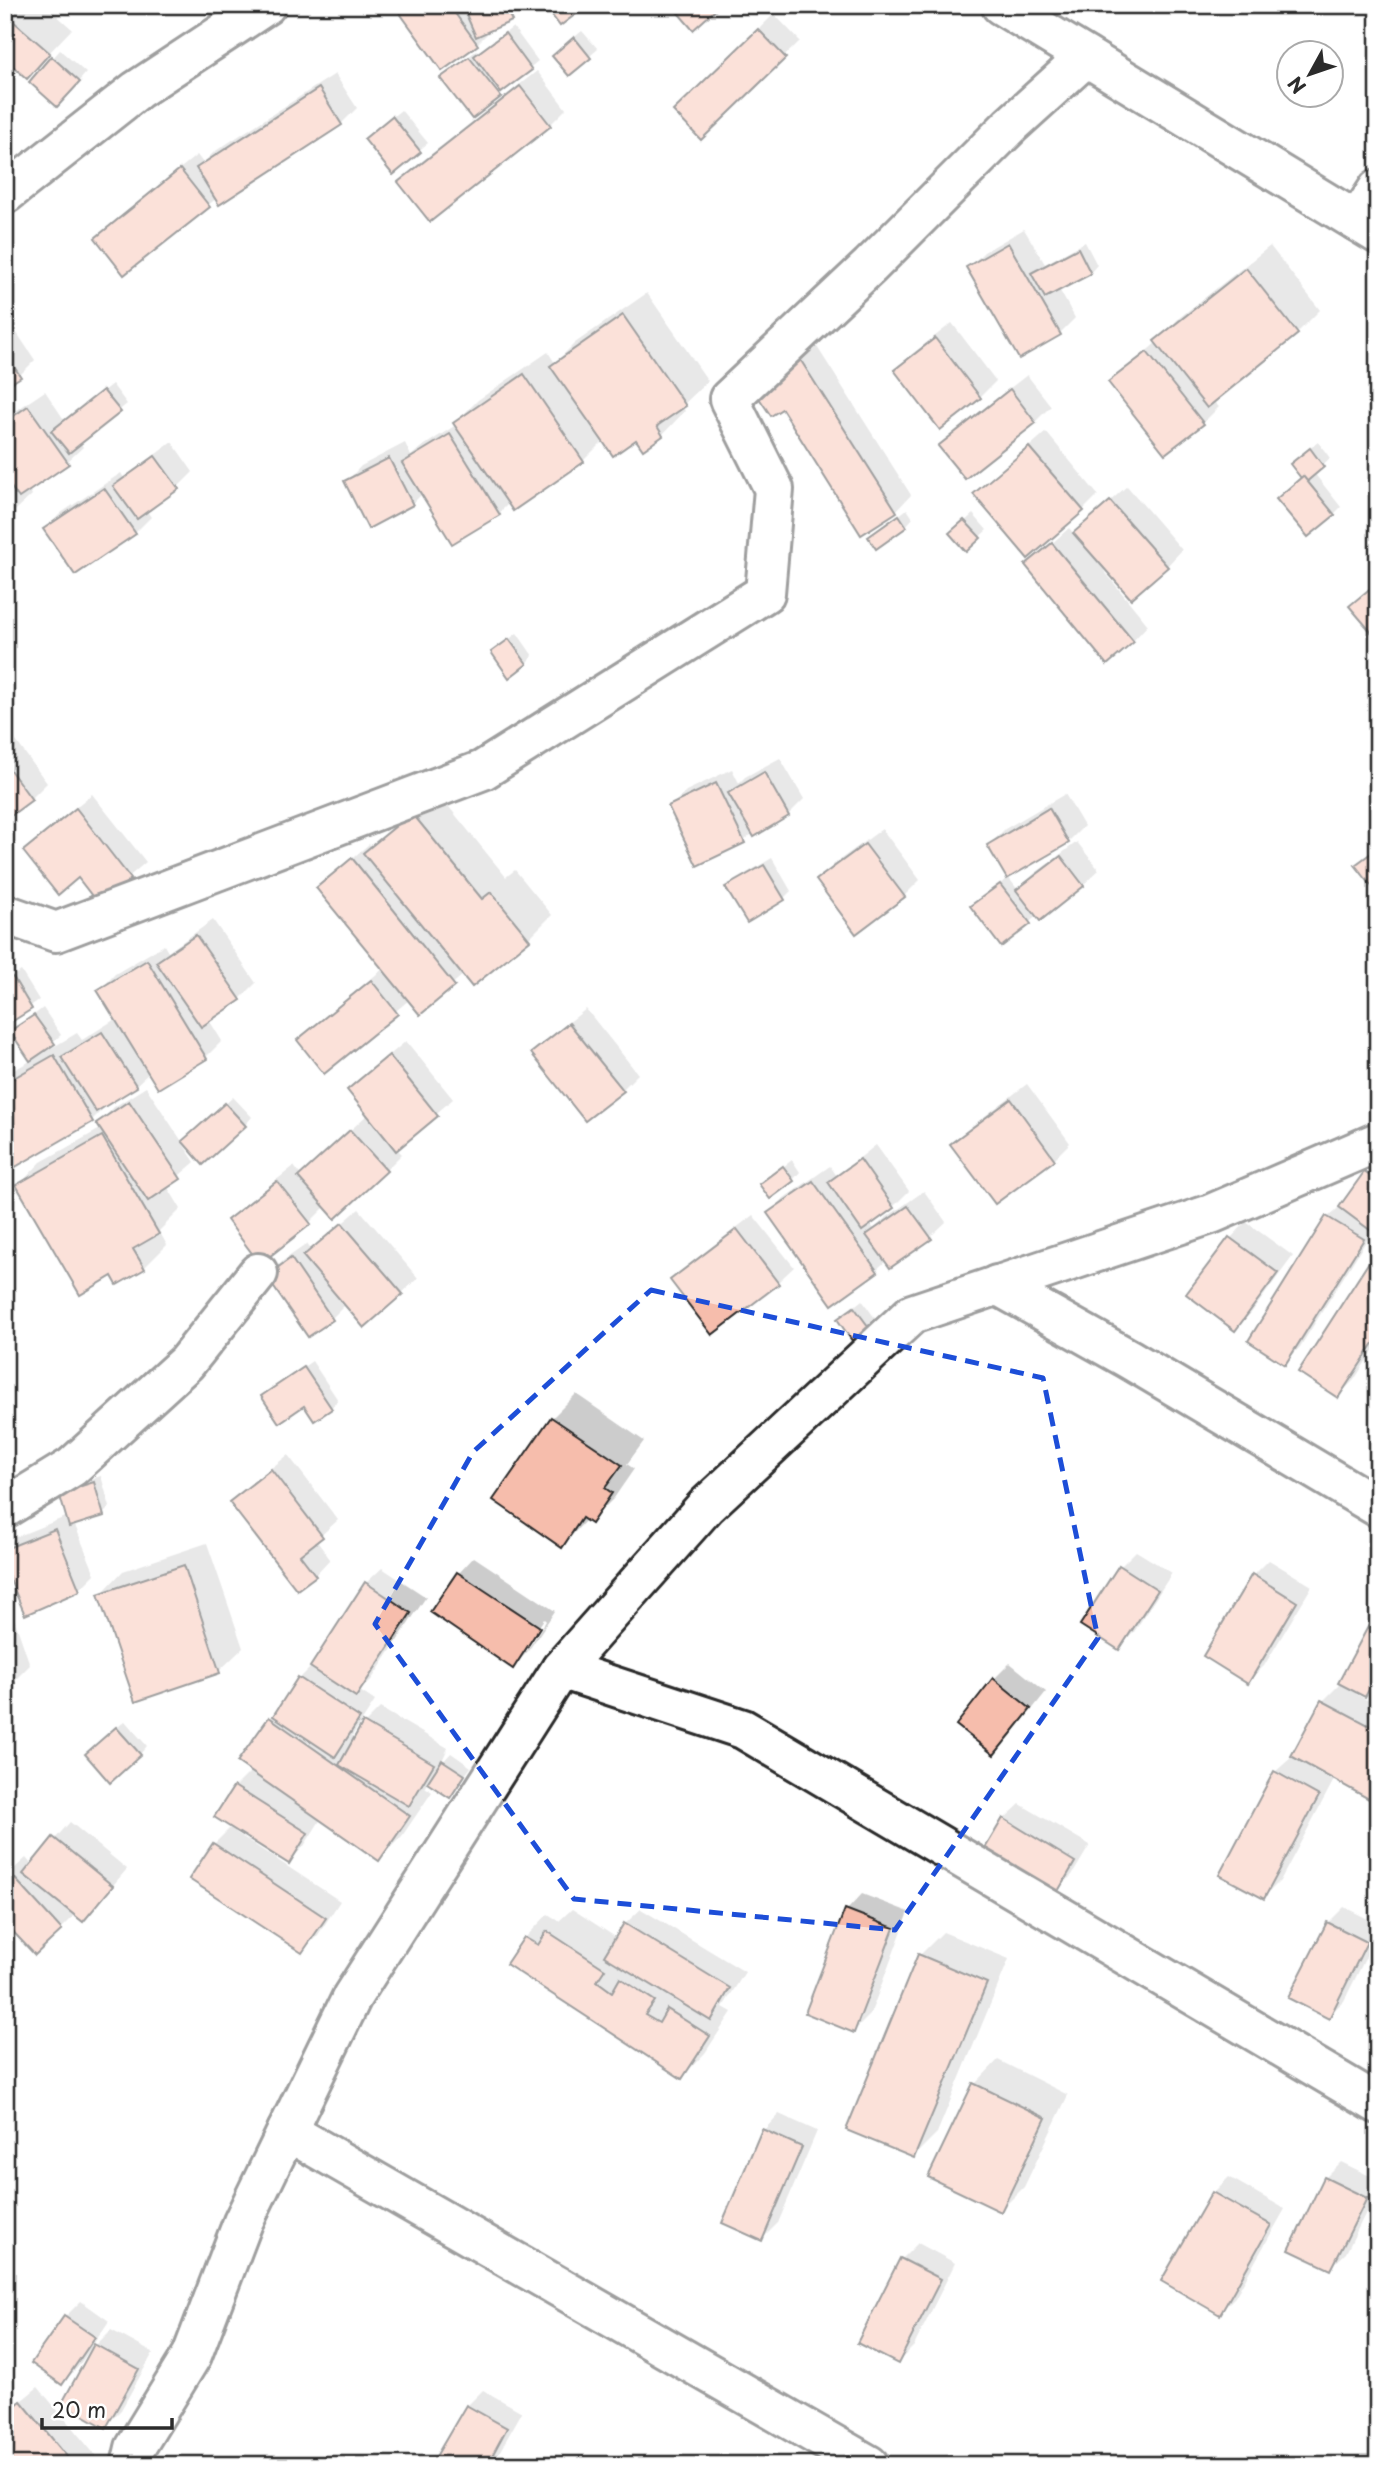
<svg xmlns="http://www.w3.org/2000/svg" width="1383" height="2470" font-family="'Playpen Sans',sans-serif">
<style>
.shadow{fill:#0003;fill-rule:evenodd}
.building{fill:#f6bdac;stroke:#2b2b2b;stroke-width:2}
.lines{fill:none;stroke-linecap:round;stroke-linejoin:round}
.minor-casing{stroke:#2b2b2b;stroke-width:44}
.minor{stroke:#fff;stroke-width:38}
.marked{fill:none;stroke:#1d4ed8;stroke-width:5;stroke-dasharray:14 9;stroke-linejoin:round}
</style>
<rect width="100%" height="100%" fill="#fff"/>
<filter id="ink" filterUnits="userSpaceOnUse"><feTurbulence type="fractalNoise" baseFrequency=".0143" numOctaves="2"/><feDisplacementMap in="SourceGraphic" scale="14" xChannelSelector="R" yChannelSelector="G"/><feConvolveMatrix kernelMatrix="1 2 1 2 8 2 1 2 1" color-interpolation-filters="sRGB"/></filter>
<g filter="url(#ink)">
<!-- shadow -->
<g class="shadow">
<polygon points="5,5 45,5 72,29 27,76 17,68 5,83"/>
<polygon points="396,5 525,5 511,20 493,28 477,44"/>
<polygon points="774,14 800,41 701,138 676,111"/>
<polygon points="513,27 538,61 506,87 507,89 500,96 450,71 477,50 479,53"/>
<polygon points="582,31 598,49 569,74 561,48"/>
<polygon points="60,50 86,73 65,97 53,58"/>
<polygon points="537,71 566,109 550,125 400,182 416,166"/>
<polygon points="335,74 357,108 341,124 217,198 124,272 97,238 113,222 197,155 203,163 214,152"/>
<polygon points="401,110 428,143 393,172 374,132"/>
<polygon points="1024,229 1045,264 1085,242 1097,265 1090,273 1059,289 1075,318 1060,333 968,268 984,252"/>
<polygon points="1270,246 1320,310 1297,333 1213,401 1219,407 1203,423 1111,382 1157,342 1179,318"/>
<polygon points="647,293 708,381 682,406 685,411 662,435 644,447 637,438 604,440 583,461 509,503 499,513 423,493 412,504 346,482 361,466 405,443 411,456 420,448 456,425 455,423 478,400 548,352 555,363 575,343"/>
<polygon points="5,315 35,360 20,375 5,385"/>
<polygon points="952,323 996,381 980,397 896,370 912,354"/>
<polygon points="814,342 911,495 896,511 783,407 753,386"/>
<polygon points="1027,375 1051,406 1035,422 965,477 941,446 956,430"/>
<polygon points="112,384 127,404 80,442 83,447 67,462 29,489 32,495 5,520 5,418 45,391 65,421"/>
<polygon points="1046,432 1098,495 1083,510 975,494"/>
<polygon points="172,442 193,472 178,487 146,510 151,517 135,533 45,529 61,513 121,473 124,478"/>
<polygon points="1318,442 1330,458 1314,473 1341,507 1334,514 1302,478 1299,457"/>
<polygon points="1127,486 1182,550 1167,566 1106,569 1104,571 1148,625 1133,641 1028,565 1069,528 1074,534"/>
<polygon points="907,509 913,518 906,526 871,537"/>
<polygon points="973,514 987,530 966,549 952,533"/>
<polygon points="517,633 533,656 526,663 493,652"/>
<polygon points="5,726 47,783 31,799 5,818"/>
<polygon points="780,758 804,799 788,815 753,833 744,841 698,864 670,807 686,791 732,769 739,783 745,777"/>
<polygon points="436,791 506,877 515,870 552,915 529,938 472,984 464,974 420,1012 409,1000 324,1071 299,1040 315,1025 384,968 318,888 369,844 372,847"/>
<polygon points="92,794 146,862 99,902 79,876 25,851 41,835"/>
<polygon points="1065,794 1084,826 1068,842 1008,877 1018,890 1034,874 1077,842 1099,870 1083,885 1038,915 1001,945 980,899 1008,878 989,845 1005,829"/>
<polygon points="882,829 920,880 904,896 857,931 819,880 834,864"/>
<polygon points="772,858 791,891 784,898 728,888 735,880"/>
<polygon points="213,920 256,983 240,999 209,1020 222,1041 206,1057 158,1086 150,1072 136,1085 111,1101 92,1120 5,1171 5,1075 32,1060 13,1031 43,1008 61,1035 44,1049 45,1052 77,1033 82,1040 117,1018 100,990 115,974 164,945 168,952"/>
<polygon points="21,971 39,1000 9,1021 11,1026 5,1032 5,981"/>
<polygon points="586,1009 638,1074 622,1090 533,1054 549,1038"/>
<polygon points="406,1041 453,1099 396,1148 402,1154 386,1170 326,1206 310,1222 261,1261 229,1221 245,1205 294,1166 301,1176 368,1114 349,1090"/>
<polygon points="1027,1084 1070,1143 1054,1159 995,1202 952,1144 968,1129"/>
<polygon points="146,1087 183,1143 233,1097 252,1117 245,1125 183,1144 195,1162 167,1186 181,1209 159,1231 167,1245 144,1268 113,1273 18,1186 41,1162 102,1128 99,1123 114,1107"/>
<polygon points="876,1145 909,1191 893,1207 870,1224 874,1229 884,1219 924,1191 946,1222 930,1237 886,1261 876,1270 769,1214 784,1198 830,1166 837,1176"/>
<polygon points="792,1160 800,1172 793,1180 761,1184"/>
<polygon points="1378,1161 1378,1233 1373,1230 1300,1347 1285,1363 1328,1217 1345,1202 1366,1173"/>
<polygon points="359,1209 418,1278 402,1293 346,1304 332,1318 308,1335 268,1276 284,1260 307,1244 311,1250"/>
<polygon points="753,1215 794,1267 778,1282 712,1332 673,1281 688,1265"/>
<polygon points="1246,1222 1293,1256 1251,1313 1235,1329 1189,1294 1231,1238"/>
<polygon points="1378,1252 1378,1343 1354,1380 1338,1396 1301,1372"/>
<polygon points="862,1300 877,1321 870,1329 839,1319"/>
<polygon points="312,1361 338,1400 331,1408 263,1396"/>
<polygon points="576,1394 644,1441 627,1464 634,1469 614,1498 591,1521 587,1519 562,1546 496,1500 552,1418"/>
<polygon points="288,1455 338,1520 316,1540 330,1559 315,1575 231,1502 247,1487"/>
<polygon points="101,1476 110,1507 103,1514 74,1523 95,1574 79,1590 5,1564 5,1548 16,1537 68,1516 69,1486"/>
<polygon points="207,1543 243,1648 219,1671 136,1699 100,1595 123,1571"/>
<polygon points="1136,1551 1172,1573 1134,1632 1119,1648 1121,1566"/>
<path d="M474,1557L555,1611L528,1651L513,1667L432,1612L459,1573ZM544,1619L546,1621L527,1651H522Z"/>
<polygon points="1269,1560 1312,1586 1264,1666 1248,1681 1254,1575"/>
<polygon points="382,1568 426,1597 372,1679 360,1691 375,1701 352,1736 356,1738 364,1724 380,1708 448,1748 440,1765 451,1753 471,1767 450,1796 428,1781 425,1787 432,1792 402,1836 379,1859 321,1819 304,1846 289,1862 237,1829 235,1832 340,1901 318,1935 302,1951 214,1844 232,1826 235,1787 252,1770 270,1718 281,1707 300,1678 315,1663 366,1583"/>
<polygon points="5,1592 30,1665 14,1681 5,1684"/>
<polygon points="1378,1611 1378,1682 1365,1695 1357,1691 1356,1694 1378,1706 1378,1801 1335,1778 1280,1881 1264,1897 1275,1772 1292,1757 1323,1701 1339,1685"/>
<polygon points="1010,1663 1046,1692 1010,1737 994,1753 994,1679"/>
<polygon points="125,1721 147,1746 140,1754 95,1746"/>
<polygon points="5,1771 9,1783 5,1787"/>
<polygon points="1020,1804 1090,1845 1072,1875 1056,1891 1004,1819"/>
<polygon points="70,1822 127,1869 83,1920 76,1914 61,1929 9,1924 5,1929 5,1877 26,1858 32,1865"/>
<polygon points="862,1894 909,1912 870,2015 854,2031 847,1910"/>
<polygon points="1344,1907 1378,1924 1378,1933 1344,2001 1328,2016 1328,1923"/>
<polygon points="572,1909 617,1938 625,1924 641,1909 745,1972 723,2007 732,2012 705,2053 682,2077 525,1938 548,1914 559,1921"/>
<polygon points="943,1932 1009,1959 937,2133 914,2156 920,1955"/>
<polygon points="998,2060 1068,2095 1024,2187 1001,2210 930,2176 975,2084"/>
<polygon points="779,2114 817,2131 778,2223 762,2239 764,2130"/>
<polygon points="1341,2162 1378,2180 1378,2188 1346,2253 1330,2268 1325,2178"/>
<polygon points="1229,2177 1285,2209 1235,2297 1219,2313 1213,2193"/>
<polygon points="918,2243 955,2263 914,2346 898,2362 902,2259"/>
<polygon points="81,2301 109,2321 78,2367 62,2383 65,2317"/>
<polygon points="111,2330 153,2353 121,2410 105,2426 94,2347"/>
<polygon points="38,2387 96,2456 87,2465 5,2465 5,2414"/>
<polygon points="483,2390 522,2412 492,2465 433,2465 467,2406"/>
</g>
<!-- building -->
<g class="building">
<polygon points="394,5 449,5 478,45 442,71"/>
<polygon points="462,5 504,5 512,21 476,37"/>
<polygon points="544,5 588,5 560,26"/>
<polygon points="675,5 721,5 693,30 673,7"/>
<polygon points="5,14 50,53 27,79 5,59"/>
<polygon points="758,29 786,58 701,140 673,111"/>
<polygon points="505,33 532,70 501,93 474,56"/>
<polygon points="574,37 591,58 569,76 552,56"/>
<polygon points="51,56 80,82 57,107 29,82"/>
<polygon points="469,57 501,97 472,119 440,78"/>
<polygon points="520,86 551,126 430,222 398,182"/>
<polygon points="319,88 342,125 219,205 196,168"/>
<polygon points="392,116 421,152 393,175 364,139"/>
<polygon points="180,169 210,207 124,275 95,238"/>
<polygon points="1008,243 1061,335 1019,359 966,267"/>
<polygon points="1078,248 1091,274 1045,298 1031,273"/>
<polygon points="1246,268 1298,334 1207,408 1154,341"/>
<polygon points="623,315 686,406 657,426 663,436 643,450 636,440 613,456 550,366"/>
<polygon points="935,338 981,398 940,430 894,370"/>
<polygon points="1147,352 1204,424 1165,454 1108,382"/>
<polygon points="5,354 21,377 5,387"/>
<polygon points="798,356 897,512 861,535 782,409 771,416 751,386"/>
<polygon points="524,374 584,462 513,511 453,423"/>
<polygon points="1010,389 1036,423 965,479 938,446"/>
<polygon points="103,390 121,412 69,453 51,431"/>
<polygon points="28,406 69,464 19,498 5,479 5,422"/>
<polygon points="450,434 500,515 452,544 402,463"/>
<polygon points="1029,447 1084,511 1028,559 973,494"/>
<polygon points="1310,448 1324,467 1305,483 1290,464"/>
<polygon points="155,456 179,489 137,519 113,486"/>
<polygon points="389,458 413,505 368,529 344,481"/>
<polygon points="1303,476 1335,515 1308,537 1276,499"/>
<polygon points="104,488 136,534 75,575 43,529"/>
<polygon points="1110,501 1168,567 1131,599 1073,533"/>
<polygon points="899,515 907,527 876,549 868,537"/>
<polygon points="964,520 981,538 966,552 949,533"/>
<polygon points="1052,543 1134,642 1107,665 1025,565"/>
<polygon points="1378,582 1378,640 1349,606"/>
<polygon points="509,639 527,664 509,678 491,652"/>
<polygon points="5,763 32,800 5,820"/>
<polygon points="764,772 789,816 754,837 728,793"/>
<polygon points="716,783 745,843 697,866 668,806"/>
<polygon points="76,808 131,879 99,905 78,878 58,895 23,851"/>
<polygon points="1049,808 1069,843 1007,879 987,845"/>
<polygon points="412,813 482,899 491,892 530,940 472,987 363,853"/>
<polygon points="865,844 905,897 856,934 816,880"/>
<polygon points="1378,848 1378,894 1355,865"/>
<polygon points="1061,856 1084,886 1040,921 1016,890"/>
<polygon points="352,858 455,986 420,1015 316,888"/>
<polygon points="764,865 785,900 747,923 725,887"/>
<polygon points="1000,884 1031,924 1001,947 970,906"/>
<polygon points="196,935 241,1000 201,1027 156,962"/>
<polygon points="147,960 207,1059 158,1089 97,990"/>
<polygon points="13,977 32,1009 5,1026 5,982"/>
<polygon points="371,980 398,1014 324,1074 297,1040"/>
<polygon points="34,1015 55,1044 30,1061 10,1031"/>
<polygon points="569,1023 624,1091 585,1121 531,1053"/>
<polygon points="102,1032 137,1087 96,1112 61,1057"/>
<polygon points="54,1055 93,1122 5,1173 5,1083"/>
<polygon points="389,1055 438,1116 396,1151 347,1090"/>
<polygon points="1011,1099 1055,1160 995,1204 950,1144"/>
<polygon points="129,1101 181,1179 148,1201 96,1123"/>
<polygon points="225,1103 246,1126 203,1165 182,1141"/>
<polygon points="350,1130 387,1171 335,1219 298,1177"/>
<polygon points="102,1136 159,1234 133,1249 145,1269 117,1285 112,1276 80,1295 16,1185"/>
<polygon points="860,1159 894,1208 862,1231 828,1182"/>
<polygon points="783,1166 794,1181 770,1199 759,1184"/>
<polygon points="1364,1172 1378,1181 1378,1236 1339,1207"/>
<polygon points="277,1181 311,1224 260,1264 227,1220"/>
<polygon points="813,1181 878,1272 832,1305 767,1213"/>
<polygon points="908,1206 932,1239 890,1268 866,1235"/>
<polygon points="1326,1216 1364,1239 1285,1365 1248,1341"/>
<polygon points="342,1223 403,1294 364,1328 303,1256"/>
<polygon points="737,1229 779,1284 712,1335 670,1280"/>
<polygon points="1229,1237 1278,1273 1235,1331 1186,1294"/>
<polygon points="1376,1251 1378,1337 1338,1398 1298,1372"/>
<polygon points="291,1258 333,1320 308,1337 266,1276"/>
<polygon points="854,1307 871,1330 853,1342 837,1319"/>
<polygon points="304,1367 332,1409 314,1421 304,1406 279,1423 261,1396"/>
<polygon points="551,1417 622,1465 605,1488 612,1493 591,1524 582,1518 562,1548 493,1500"/>
<polygon points="271,1469 323,1537 300,1555 316,1576 297,1590 229,1502"/>
<polygon points="94,1482 104,1516 69,1527 59,1493"/>
<polygon points="55,1529 80,1591 25,1615 5,1568 5,1549"/>
<polygon points="184,1565 220,1673 135,1702 98,1594"/>
<polygon points="1119,1565 1158,1590 1119,1650 1080,1625"/>
<polygon points="457,1572 540,1627 513,1669 430,1612"/>
<polygon points="1252,1574 1297,1602 1248,1684 1203,1656"/>
<polygon points="365,1582 411,1613 356,1697 310,1667"/>
<polygon points="1378,1608 1378,1673 1365,1697 1338,1683"/>
<polygon points="5,1654 15,1683 5,1686"/>
<polygon points="298,1677 360,1718 335,1757 273,1716"/>
<polygon points="993,1678 1031,1709 994,1755 956,1725"/>
<polygon points="1321,1700 1378,1730 1378,1804 1291,1756"/>
<polygon points="269,1717 410,1816 379,1861 237,1762"/>
<polygon points="363,1722 434,1764 409,1806 339,1765"/>
<polygon points="116,1727 141,1755 110,1783 85,1754"/>
<polygon points="442,1760 465,1775 450,1798 427,1783"/>
<polygon points="1274,1771 1319,1796 1264,1899 1219,1875"/>
<polygon points="234,1786 308,1833 289,1864 214,1817"/>
<polygon points="1003,1818 1075,1862 1057,1893 984,1850"/>
<polygon points="53,1837 113,1886 83,1922 23,1874"/>
<polygon points="213,1843 326,1918 302,1953 189,1879"/>
<polygon points="9,1872 62,1930 35,1955 5,1923 5,1876"/>
<polygon points="845,1909 894,1928 854,2033 805,2013"/>
<polygon points="1327,1922 1367,1942 1329,2019 1288,1998"/>
<polygon points="624,1923 730,1988 711,2021 604,1956"/>
<polygon points="547,1931 605,1969 597,1981 612,1992 620,1978 655,2001 645,2015 659,2023 667,2009 710,2036 682,2079 506,1964 524,1937 538,1945"/>
<polygon points="918,1954 987,1983 914,2158 846,2130"/>
<polygon points="973,2083 1046,2118 1001,2212 928,2177"/>
<polygon points="762,2129 802,2147 762,2241 722,2223"/>
<polygon points="1324,2177 1367,2198 1331,2270 1289,2250"/>
<polygon points="1212,2192 1271,2225 1220,2315 1161,2281"/>
<polygon points="900,2258 941,2279 898,2364 857,2343"/>
<polygon points="64,2316 95,2337 62,2385 31,2363"/>
<polygon points="94,2344 139,2369 106,2428 62,2403"/>
<polygon points="21,2401 74,2465 5,2465 5,2414"/>
<polygon points="466,2405 507,2428 487,2465 431,2465"/>
</g>
<g class="lines">
<!-- minor casing -->
<g class="minor-casing">
<g id="minor">
<polyline points="1001,5 1378,234"/>
<polyline points="5,194 137,90 266,5"/>
<polyline points="1357,221 1378,189"/>
<polyline points="5,914 56,932 483,770 765,593 774,489 729,399 870,266 1011,125 1086,57"/>
<polyline points="997,1285 1129,1359 1378,1507"/>
<polyline points="5,1508 72,1467 186,1363 258,1273"/>
<polyline points="561,1669 743,1729 1378,2104"/>
<polyline points="287,2131 869,2465"/>
<polyline points="131,2465 135,2448 192,2355 243,2222 352,1997 561,1669 706,1506 912,1314 1211,1214 1378,1142"/>
</g>
</g>
<!-- minor -->
<use href="#minor" class="minor"/>
</g>
</g>
<!-- marked area -->
<path d="M0 0H1383V2470H0ZM651,1290L1043,1378L1098,1638L895,1930L574,1899L375,1624L473,1452Z" fill="#fff" fill-opacity=".55" fill-rule="evenodd"/>
<path class="marked" d="M651,1290L1043,1378L1098,1638L895,1930L574,1899L375,1624L473,1452Z"/>
<!-- margin -->
<rect width="1383" height="2470" fill="none" stroke="#fff" stroke-width="28"/>
<rect x="14" y="14" width="1355" height="2442" fill="none" stroke="#2b2b2b" stroke-width="2.5" filter="url(#ink)"/>
<!-- north arrow -->
<g transform="translate(1310 74) rotate(230)"><circle r="33" fill="#ffffff" stroke="#aaaaaa" stroke-width="2"/>
<path d="M0-5L12 26L0 18L-12 26Z" fill="#2b2b2b"/>
<text y="-10" font-size="19" font-weight="bold" text-anchor="middle" fill="#2b2b2b">N</text>
</g>
<!-- scale -->
<path d="M42 2418v10h130v-10" fill="none" stroke="#2b2b2b" stroke-width="3.5"/>
<text x="52" y="2418" font-size="21" fill="#2b2b2b" stroke="#ffffff" stroke-width="5" paint-order="stroke">20 m</text>
</svg>
